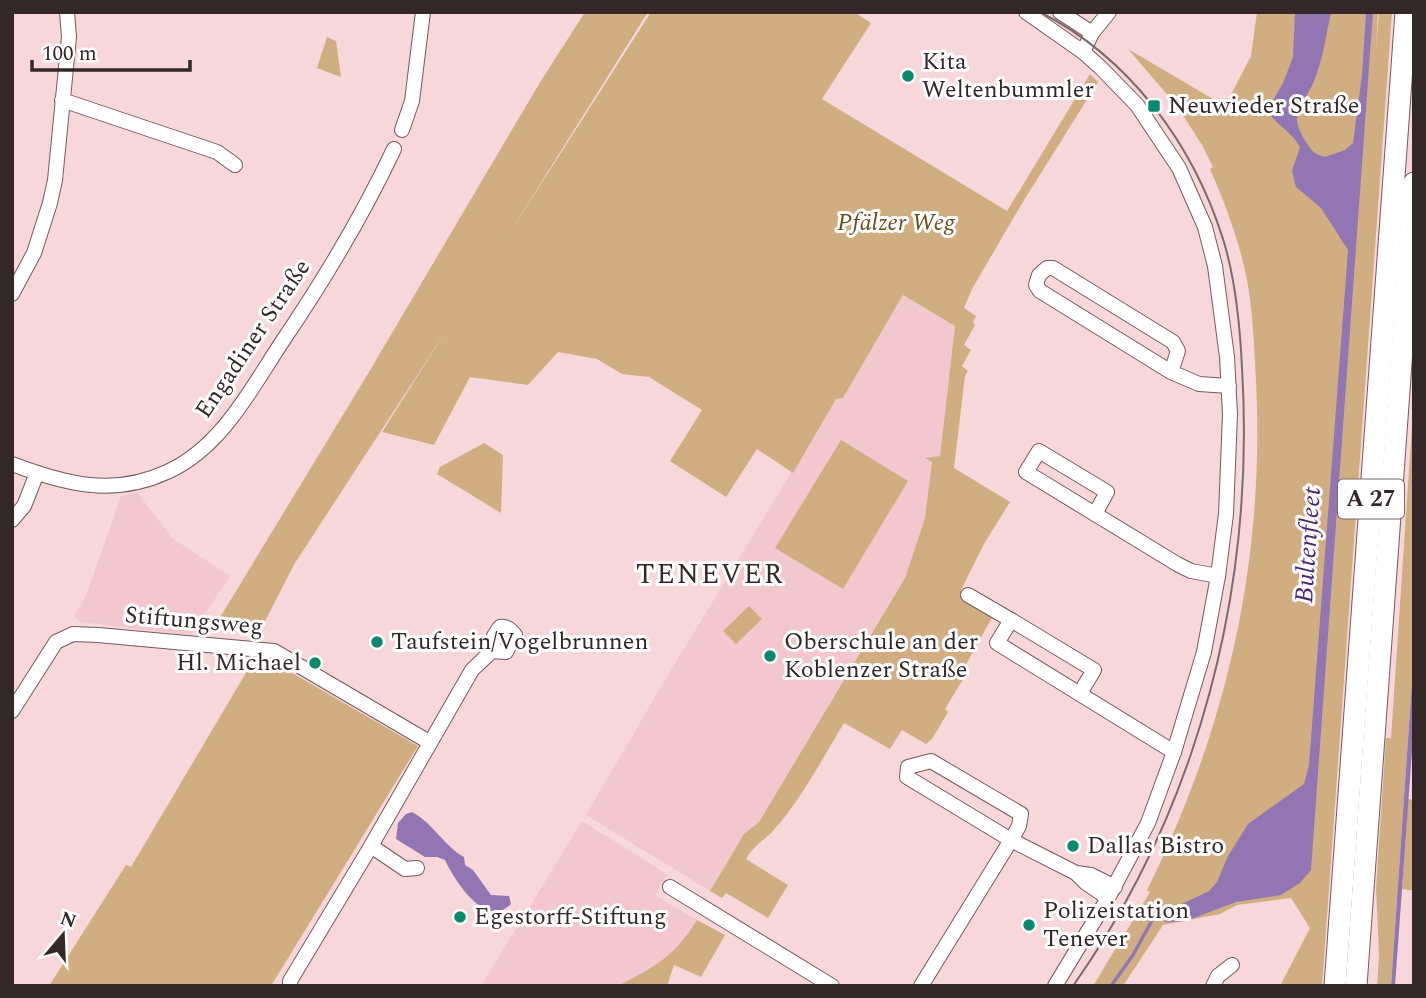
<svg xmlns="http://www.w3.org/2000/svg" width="1426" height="998" font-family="Spectral,serif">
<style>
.built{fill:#f2c8ce}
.green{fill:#d1ae81}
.water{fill:#9276b4}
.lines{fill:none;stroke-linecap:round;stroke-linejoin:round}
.stream{stroke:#9276b4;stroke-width:3.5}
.minor-casing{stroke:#75595d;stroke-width:16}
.highway-casing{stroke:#75595d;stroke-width:23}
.minor{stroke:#fff;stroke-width:14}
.highway{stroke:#fff;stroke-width:21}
.tram{stroke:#7e6a6c;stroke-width:2}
.poi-dot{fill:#0a896c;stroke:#fff;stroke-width:2.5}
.labels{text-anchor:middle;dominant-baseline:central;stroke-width:6;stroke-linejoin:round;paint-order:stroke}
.shield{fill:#fff;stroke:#706868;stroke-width:2}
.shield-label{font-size:23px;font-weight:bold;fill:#332728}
.poi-label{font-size:24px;fill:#332728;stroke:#fff;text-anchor:start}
.park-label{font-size:24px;font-style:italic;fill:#6a4b1b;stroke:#fff}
.street-label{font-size:24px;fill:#332728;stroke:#fff}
.water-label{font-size:26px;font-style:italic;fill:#4f2874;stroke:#fff}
.quarter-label{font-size:28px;letter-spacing:2px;fill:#332728;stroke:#fff}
</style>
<rect width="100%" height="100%" fill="#f8d7db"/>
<!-- built -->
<g class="built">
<polygon points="903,295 955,326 940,456 926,458 932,462 925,518 905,578 759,822 744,834 710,891 586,815 665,680 836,399 843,398"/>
<polygon points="137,492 172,538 230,576 191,635 80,622 74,616 86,596 121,496"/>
<polygon points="582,821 667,874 655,895 697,920 686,938 667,959 618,986 481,986"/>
</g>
<!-- green -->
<g class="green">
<path d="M585,12H648L502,245L651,12H854L871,23L822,99L1007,211L1090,74L1098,82L1021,205L972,289L964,308L976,316L973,322L975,325L964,345L971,350L962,366L968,371L965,376L954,468L1010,502L984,544L961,590L964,598L993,616L964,668L968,671L945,709L948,712L932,739L926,744L902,730L890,749L844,723C822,759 801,800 772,832C761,843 756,843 746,859L788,885L768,918L726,893L722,898L710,891L744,834L759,822L905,578L925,518L932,462L925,458L940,456L955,326L903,295L843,398L836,399L793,473L757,449L726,497L670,461L702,410L649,377L622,374L597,359L558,352L528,385L470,377L434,445L382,432L448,328L295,563L263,625L216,624L366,377L539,84Z"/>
<path d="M1257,12H1378L1376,51L1379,12H1392L1322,986H1280L1310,928L1291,898L1237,905L1220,914L1163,925L1123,986H1093L1150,892L1147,890C1227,728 1265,561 1256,381C1254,345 1253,309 1246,275C1238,238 1225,203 1210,169L1213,167L1202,145L1177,106L1128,49L1225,106L1251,56Z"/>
<polygon points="327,37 336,41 341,77 317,68"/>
<polygon points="1414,396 1414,653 1391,986 1377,986 1379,955 1376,888 1386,738 1391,738"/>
<polygon points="841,440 908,481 843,589 775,548"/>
<polygon points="484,443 503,455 501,513 437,474 440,467"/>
<polygon points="749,606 762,619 736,644 723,631"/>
<polygon points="253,661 275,663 418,746 271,986 49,986 126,865 131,867"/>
<polygon points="1408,799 1414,800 1414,891 1402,889"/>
<path d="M697,920L725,935L701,977L674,965L667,986H618C657,965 673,958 697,920Z"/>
</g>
<!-- water -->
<g class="water">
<path d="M1295,12H1331C1326,36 1323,59 1314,81C1310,91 1297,111 1297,120C1297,128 1308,148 1315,153C1318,155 1322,156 1325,157L1345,150L1353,143L1362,75L1366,12H1373L1311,870L1300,883L1281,895L1236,902L1186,921L1165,922L1167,911L1209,891L1217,882L1228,856L1248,824L1304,784L1309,765L1348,250L1321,208L1296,187L1292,171L1300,147C1289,129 1277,126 1267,111L1283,83L1293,57Z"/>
<polygon points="1414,653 1414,724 1395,986 1391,986"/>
<path d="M412,812C433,823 445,847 464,857L465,865L473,870L491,895L509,896L511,904C486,930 454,880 445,860L437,857H425L396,839L398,823L406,814Z"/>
</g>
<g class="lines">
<!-- stream -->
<polyline class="stream" points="1111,986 1133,955 1155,915 1169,911"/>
<!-- minor casing -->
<g class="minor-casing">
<g id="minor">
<polyline points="1026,12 1083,52 1100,67 1137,105 1179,168 1205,227 1215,266 1227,357 1230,414 1226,514 1218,576 1204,652 1174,752 1148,823 1108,898 1055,986"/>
<polyline points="1060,12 1092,33"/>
<polyline points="1083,52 1092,33 1109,12"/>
<polyline points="62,100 217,152 235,165"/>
<polyline points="402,130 412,101 423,12"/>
<polyline points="12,294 34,253 50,203 55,180 69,37 67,12"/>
<polyline points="1171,372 1178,351 1173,342 1053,268 1047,268 1039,275 1036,285 1040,291 1171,372 1199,384 1229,386"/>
<polygon points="1039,451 1107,492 1095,514 1026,472"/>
<path d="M12,464C65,484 113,497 167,472C221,448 251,389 282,342C324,280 362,217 394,149"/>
<polyline points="1095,514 1177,564 1191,571 1218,576"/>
<polyline points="12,520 24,506 37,473"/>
<polyline points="968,595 1011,620"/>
<polyline points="1080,693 1094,670 1011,620 997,643 1174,752"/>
<polyline points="12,711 56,642 73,634 98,635 274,651 429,742"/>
<polyline points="371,846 405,869 417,868"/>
<polyline points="1077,874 1086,883 1108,898"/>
<polyline points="670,887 832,986"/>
<path d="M290,986V981L371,846L472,670L492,651L494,636L500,627C507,626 511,630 515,635L506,652L492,651"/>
<polyline points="921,986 1011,840 1019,826 1021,814 931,761 908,767 907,777 1011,840 1076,873 1091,875 1115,887"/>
<polyline points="1213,986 1218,976 1232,965"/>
</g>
</g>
<!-- highway casing -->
<g class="highway-casing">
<g id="highway">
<polyline points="1335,986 1406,12"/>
<polyline points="1356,986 1414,183"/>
</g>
</g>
<!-- minor -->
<use href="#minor" class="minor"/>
<!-- highway -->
<use href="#highway" class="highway"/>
<!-- tram -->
<path class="tram" d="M1040,12C1130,58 1193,144 1223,239C1236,280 1240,325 1242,368C1250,499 1233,630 1191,754C1163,836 1123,915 1073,986"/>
</g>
<!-- markers -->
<g class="poi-dot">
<circle cx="908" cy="76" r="7"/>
<rect x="1147" y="99" width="14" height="14" rx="3.5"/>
<circle cx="377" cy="642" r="7"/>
<circle cx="770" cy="656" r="7"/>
<circle cx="315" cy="663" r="7"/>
<circle cx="1073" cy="846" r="7"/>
<circle cx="460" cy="917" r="7"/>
<circle cx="1029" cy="925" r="7"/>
</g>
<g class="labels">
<!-- shield labels -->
<rect class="shield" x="1338" y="479.5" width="66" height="39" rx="5"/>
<g class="shield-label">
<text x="1371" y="499">A 27</text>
</g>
<!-- poi labels -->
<g class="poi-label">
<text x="922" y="62">Kita<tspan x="922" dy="28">Weltenbummler</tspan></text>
<text x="1168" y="106">Neuwieder Straße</text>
<text x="391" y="642">Taufstein/Vogelbrunnen</text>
<text x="784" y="642">Oberschule an der<tspan x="784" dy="28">Koblenzer Straße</tspan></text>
<text x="301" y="663" text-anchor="end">Hl. Michael</text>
<text x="1087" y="846">Dallas Bistro</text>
<text x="1043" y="911">Polizeistation<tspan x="1043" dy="28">Tenever</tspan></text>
<text x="474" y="917">Egestorff-Stiftung</text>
</g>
<!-- park labels -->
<g class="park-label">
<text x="896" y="223">Pfälzer Weg</text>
</g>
<!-- street labels -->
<g class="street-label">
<text transform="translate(253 339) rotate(-56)">Engadiner Straße</text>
<text transform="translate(194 621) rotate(5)">Stiftungsweg</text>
</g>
<!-- water labels -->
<g class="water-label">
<text transform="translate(1308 545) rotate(-86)">Bultenfleet</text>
</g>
<!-- quarter labels -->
<g class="quarter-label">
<text x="710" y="574">TENEVER</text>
</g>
</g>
<!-- border -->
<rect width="1426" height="998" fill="none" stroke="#332728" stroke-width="28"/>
<!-- north arrow -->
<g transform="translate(63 935) rotate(19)" stroke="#ffffff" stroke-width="5" paint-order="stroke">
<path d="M0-5L12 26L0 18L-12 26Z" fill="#332728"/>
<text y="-10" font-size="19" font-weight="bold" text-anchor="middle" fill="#332728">N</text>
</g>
<!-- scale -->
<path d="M32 60v10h158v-10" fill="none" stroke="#332728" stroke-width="3.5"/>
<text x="42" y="60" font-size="21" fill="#332728" stroke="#ffffff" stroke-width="5" paint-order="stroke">100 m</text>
</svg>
